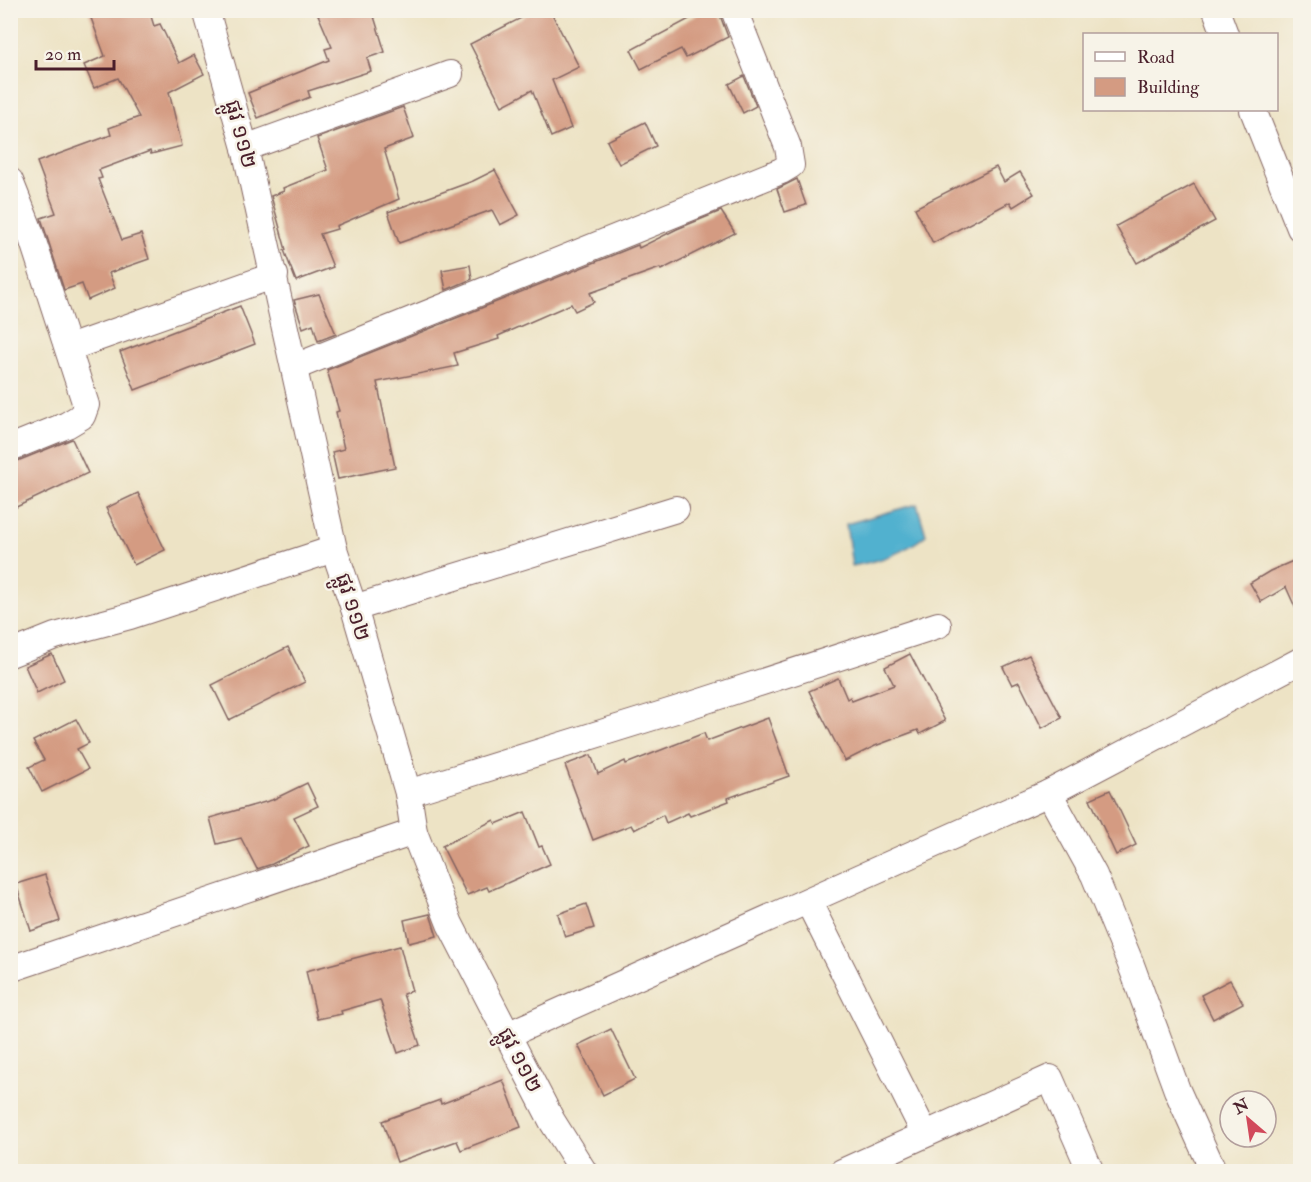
<svg xmlns="http://www.w3.org/2000/svg" width="1311" height="1182" font-family="'IM FELL Double Pica','Noto Sans Khmer',serif">
<style>
.water{fill:#51b1cf;stroke:#4e687d;stroke-width:1.5}
.building{fill:#d49b82}
.lines{fill:none;stroke-linecap:round;stroke-linejoin:round}
.minor-casing{stroke:#836461;stroke-width:28}
.minor{stroke:#fff;stroke-width:26}
.labels{text-anchor:middle;dominant-baseline:central;stroke-width:5;stroke-linejoin:round;paint-order:stroke}
.street-label{font-size:22px;fill:#4a1f2b;stroke:#f7f3e8}
</style>
<rect width="100%" height="100%" fill="#f7f3e8"/>
<filter id="ink" filterUnits="userSpaceOnUse"><feTurbulence type="fractalNoise" baseFrequency=".0167" numOctaves="2"/><feDisplacementMap in="SourceGraphic" scale="12" xChannelSelector="R" yChannelSelector="G"/><feConvolveMatrix kernelMatrix="1 2 1 2 8 2 1 2 1" color-interpolation-filters="sRGB"/></filter>
<filter id="wash" filterUnits="userSpaceOnUse"><feTurbulence type="fractalNoise" baseFrequency=".008" numOctaves="4" result="noise"/><feDisplacementMap in="SourceGraphic" scale="24" xChannelSelector="R" yChannelSelector="G"/><feGaussianBlur stdDeviation="1.35" result="paint"/><feColorMatrix in="noise" values="0 0 0 0 0 0 0 0 0 0 0 0 0 0 0 0 0 1.4 0 .05"/><feComposite in="paint" operator="in"/></filter>
<g filter="url(#wash)">
<rect width="100%" height="100%" fill="#ede3c5"/>
<!-- water -->
<path class="water" d="M917,504L926,535C904,553 880,561 852,566L846,524Z"/>
<g id="blocks">
<!-- building -->
<g class="building">
<polygon points="88,10 149,10 154,26 160,24 179,63 194,55 204,74 169,92 182,146 151,154 150,151 99,170 102,178 98,179 122,240 141,234 149,259 109,273 115,288 88,300 82,284 64,290 41,218 56,213 37,162 111,135 109,128 139,117 118,78 94,88 84,65 105,56"/>
<polygon points="316,10 372,10 385,52 367,58 371,71 308,91 310,97 258,118 248,93 329,60 325,49 332,47"/>
<polygon points="537,10 550,10 579,67 552,80 571,128 551,137 532,90 502,106 470,44"/>
<polygon points="706,10 718,10 728,37 686,58 681,49 641,69 631,50"/>
<polygon points="744,76 756,106 743,113 729,84"/>
<polygon points="403,107 414,138 384,149 399,199 336,226 337,229 320,234 333,267 296,281 284,250 286,250 271,196 284,191 283,188 328,170 317,138"/>
<polygon points="645,122 656,146 619,164 607,141"/>
<polygon points="996,167 1004,182 1020,172 1034,194 1013,207 1010,202 933,243 915,208"/>
<polygon points="495,170 519,215 500,225 492,210 399,243 388,212 473,181"/>
<polygon points="797,179 806,205 785,212 777,189"/>
<polygon points="1194,184 1215,221 1137,263 1116,226"/>
<polygon points="721,211 735,233 661,270 660,268 590,293 594,302 575,311 571,304 498,336 499,339 454,353 458,366 377,382 395,467 338,479 332,452 344,449 336,412 339,411 327,370 633,247 638,245 639,248 677,229"/>
<polygon points="470,265 472,279 446,290 442,270"/>
<polygon points="319,294 336,334 318,341 313,324 303,328 294,300"/>
<polygon points="240,306 255,344 135,390 120,352"/>
<polygon points="72,439 88,473 10,510 10,464"/>
<polygon points="138,493 165,550 134,565 106,508"/>
<polygon points="1300,558 1300,618 1286,587 1261,602 1250,583 1270,571"/>
<polygon points="288,647 305,682 229,720 212,685"/>
<polygon points="52,654 64,680 37,693 25,666"/>
<polygon points="910,654 945,721 920,734 918,730 875,746 845,761 809,691 838,678 847,699 850,697 852,701 894,685 885,667"/>
<polygon points="1029,655 1062,718 1042,728 1019,682 1012,685 1003,667"/>
<polygon points="768,718 789,776 728,798 729,801 690,816 688,813 666,823 663,815 634,830 631,825 593,840 565,765 591,755 598,774 625,761 626,764 704,733 707,741"/>
<polygon points="76,719 89,743 77,749 88,769 42,792 29,767 44,760 33,741"/>
<polygon points="307,783 318,806 294,817 309,846 272,864 257,869 241,838 217,844 210,818 272,800"/>
<polygon points="1110,790 1136,845 1116,855 1090,799"/>
<polygon points="525,812 539,847 542,846 550,864 489,891 487,887 467,895 442,846 494,820 496,824"/>
<polygon points="45,875 60,921 31,931 16,884"/>
<polygon points="586,904 594,928 565,937 558,914"/>
<polygon points="430,914 437,936 409,943 404,920"/>
<polygon points="400,946 412,991 403,994 420,1045 398,1053 380,1000 341,1011 342,1014 317,1019 306,971"/>
<polygon points="1230,980 1243,1003 1213,1019 1201,995"/>
<polygon points="611,1029 635,1079 603,1095 578,1045"/>
<polygon points="503,1080 521,1127 461,1150 457,1141 397,1162 382,1121 440,1100 441,1104"/>
</g>
</g>
</g>
<g filter="url(#ink)">
<use href="#blocks" fill-opacity="0" stroke="#836461" stroke-width="1.5"/>
<g class="lines">
<!-- minor casing -->
<g class="minor-casing">
<g id="minor">
<polyline points="206,10 245,148 334,549 354,608 408,793 414,832 450,924 552,1121 584,1172"/>
<polyline points="1216,10 1225,34"/>
<polyline points="1253,110 1300,228"/>
<polyline points="245,148 450,74"/>
<polyline points="10,181 29,229 86,405 82,416 67,425 10,448"/>
<polyline points="69,348 275,275"/>
<polyline points="295,367 781,171 791,165 788,147 734,10"/>
<polyline points="354,608 676,509"/>
<polyline points="10,654 55,636 130,616 334,549"/>
<polyline points="408,793 682,708 938,625"/>
<polyline points="1049,793 1094,875 1130,962 1177,1090 1214,1172"/>
<polyline points="808,901 925,1134"/>
<polyline points="10,969 414,832"/>
<polyline points="507,1035 1049,793 1300,661"/>
<polyline points="842,1172 1050,1078 1091,1172"/>
</g>
</g>
<!-- minor -->
<use href="#minor" class="minor"/>
</g>
</g>
<g class="labels">
<!-- street labels -->
<g class="street-label">
<text transform="translate(241 134) rotate(75)">ផ្លូវ ១១២</text>
<text transform="translate(353 607) rotate(72)">ផ្លូវ ១១២</text>
<text transform="translate(520 1060) rotate(62)">ផ្លូវ ១១២</text>
</g>
</g>
<!-- margin -->
<rect width="1311" height="1182" fill="none" stroke="#f7f3e8" stroke-width="36"/>
<!-- legend -->
<rect x="1083" y="33" width="195" height="78" fill="#f7f3e8" stroke="#b29e9c" stroke-width="1.5"/>
<rect x="1095" y="52" width="30" height="9" fill="#ffffff" stroke="#b29e9c" stroke-width="1.5"/>
<text x="1137" y="63" font-size="18" fill="#4a1f2b">Road</text>
<rect x="1095" y="78" width="30" height="18" fill="#d49b82" stroke="#b29e9c" stroke-width="1.5"/>
<text x="1137" y="93" font-size="18" fill="#4a1f2b">Building</text>
<!-- north arrow -->
<g transform="translate(1248 1119) rotate(331)"><circle r="28" fill="#f7f3e8" stroke="#b29e9c" stroke-width="1.5"/>
<path d="M0-4.5L10 22L0 15L-10 22Z" fill="#d1495b"/>
<text y="-9" font-size="16" font-weight="bold" text-anchor="middle" fill="#4a1f2b">N</text>
</g>
<!-- scale -->
<path d="M36 60v9h78v-9" fill="none" stroke="#4a1f2b" stroke-width="3"/>
<text x="45" y="60" font-size="18" fill="#4a1f2b" stroke="#f7f3e8" stroke-width="4.5" paint-order="stroke">20 m</text>
</svg>
